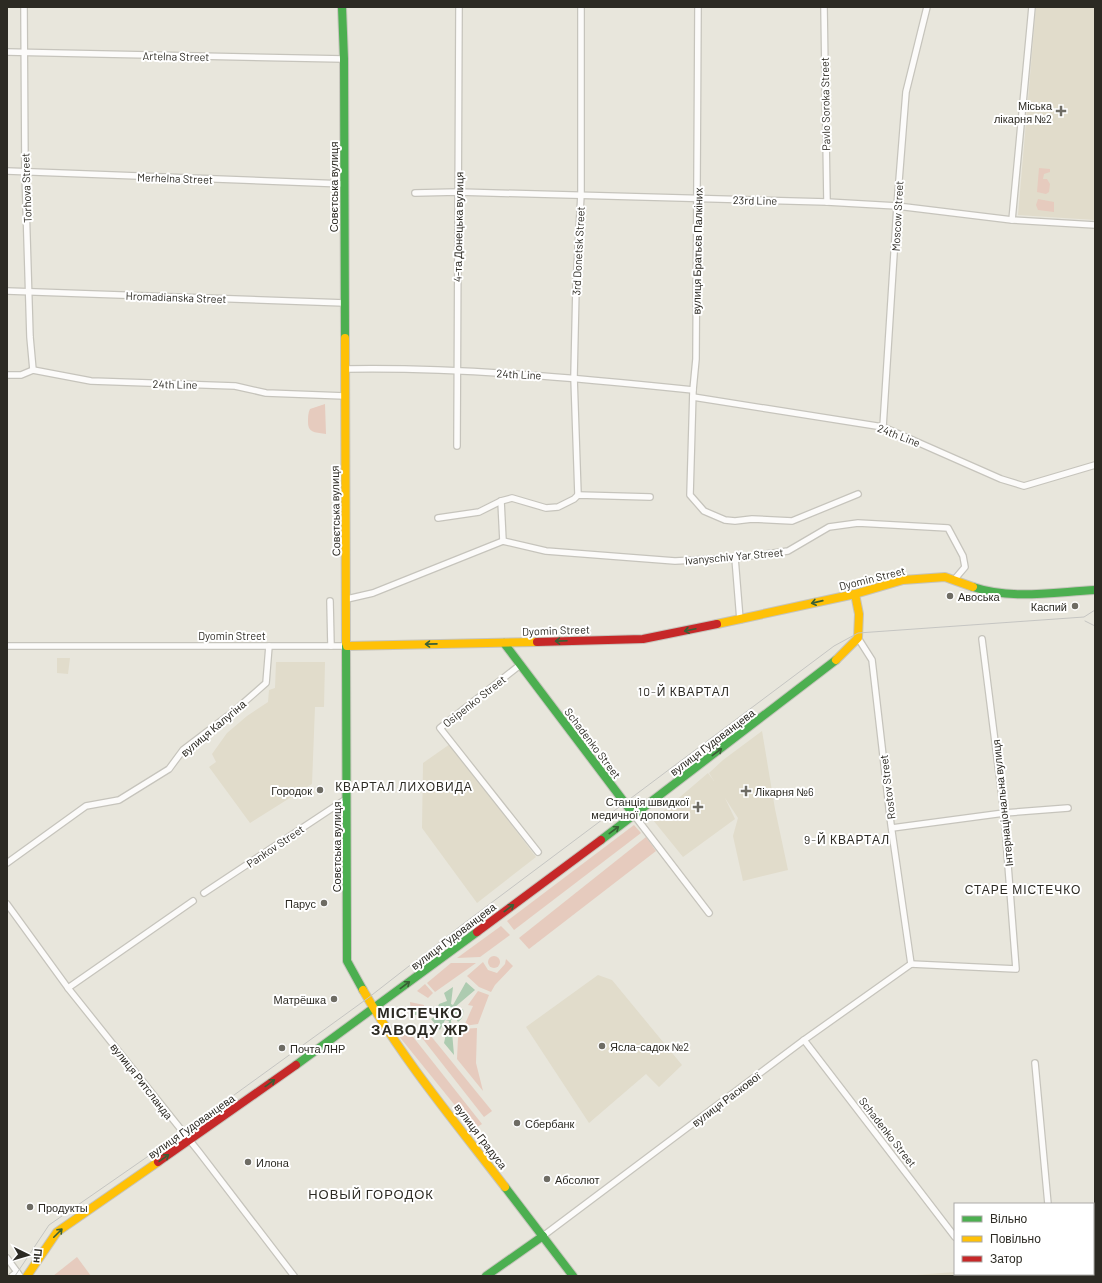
<svg xmlns="http://www.w3.org/2000/svg" width="1102" height="1283" font-family="Barlow,sans-serif">
<style>
.built{fill:#e1dccb}
.green{fill:#e6cbbe}
.water{fill:#adcbb0}
.lines{fill:none;stroke-linecap:round;stroke-linejoin:round}
.street-casing{stroke:#c6c4bc;stroke-width:8}
.fast-casing{stroke:#c6c4bc;stroke-width:10}
.slow-casing{stroke:#c6c4bc;stroke-width:10}
.jam-casing{stroke:#c6c4bc;stroke-width:10}
.street{stroke:#fcfbfa;stroke-width:5.5}
.fast{stroke:#4caf50;stroke-width:8}
.slow{stroke:#ffc107;stroke-width:8}
.jam{stroke:#c62828;stroke-width:8}
.tram{stroke:#c5c5c2;stroke-width:1}
.oneway{stroke:#395f35}
.poi-dot{fill:#6e6c64;stroke:#fff;stroke-width:1.5}
.labels{text-anchor:middle;dominant-baseline:central;stroke-width:4;stroke-linejoin:round;paint-order:stroke}
.street-label{font-size:11px;fill:#2c2a23;stroke:#fff}
.poi-label{font-size:11px;fill:#2c2a23;stroke:#fff;text-anchor:start}
.neighbourhood-label{font-size:12px;letter-spacing:1px;fill:#2c2a23;stroke:#fff}
.quarter-label{font-size:13px;letter-spacing:1px;fill:#2c2a23;stroke:#fff}
.district-label{font-size:15px;font-weight:bold;letter-spacing:1px;fill:#2c2a23;stroke:#fff}
</style>
<rect width="100%" height="100%" fill="#e8e6dc"/>
<!-- built -->
<g class="built">
<polygon points="1036,7 1095,7 1095,220 1018,215"/>
<polygon points="57,658 70,658 68,674 57,673"/>
<polygon points="276,662 325,662 324,707 315,707 312,784 250,823 209,767 216,762 212,754 227,733 247,716 268,702 269,690 275,688"/>
<polygon points="762,731 775,809 788,870 743,881 733,836 738,818 725,798 735,819 683,857 653,820 708,773 714,781 709,773 723,760"/>
<polygon points="450,744 536,857 477,903 422,828 423,763"/>
<polygon points="598,975 612,980 682,1065 659,1087 646,1074 589,1123 526,1027"/>
<polygon points="1093,1258 1095,1258 1095,1276 903,1276 955,1272 955,1274 1093,1274"/>
</g>
<!-- green -->
<g class="green">
<polygon points="1039,168 1050,169 1050,172 1044,174 1043,179 1047,179 1050,184 1049,192 1046,194 1037,192"/>
<polygon points="1038,199 1054,202 1054,212 1038,210 1036,205"/>
<path d="M325,404L326,434C317,432 308,434 308,422C308,417 308,413 310,409Z"/>
<polygon points="634,825 641,833 514,930 507,921"/>
<polygon points="646,837 656,851 529,949 519,938"/>
<polygon points="501,926 510,935 480,957 457,958"/>
<circle cx="494" cy="962" r="6"/>
<polygon points="506,959 513,966 495,985 491,992 479,987 467,976 483,962 488,970 497,973 505,964"/>
<polygon points="451,963 476,963 435,992 427,983"/>
<polygon points="425,984 433,993 428,998 417,991"/>
<polygon points="478,991 489,995 478,1024 464,1026 473,1006 468,1005"/>
<polygon points="410,1002 424,1005 424,1008 415,1007 415,1012 411,1012"/>
<polygon points="398,1027 406,1028 482,1124 474,1129 394,1030"/>
<polygon points="477,1028 476,1063 483,1091 457,1059 458,1038 462,1029"/>
<polygon points="415,1029 426,1030 492,1111 484,1117"/>
<polygon points="77,1257 91,1276 53,1276"/>
</g>
<!-- water -->
<path class="water" d="M466,982L475,990L455,1007L456,1010L463,1009C464,1015 463,1018 458,1022L455,1017L451,1020L454,1055L444,1043L449,1021L445,1020L440,1030L431,1019L438,1015L437,1013L415,1015V1007L437,1009L439,1004L447,1001L444,993L453,987L451,1004L453,1005Z"/>
<g class="lines">
<!-- street casing -->
<g class="street-casing">
<g id="street">
<polyline points="24,7 25,171 30,337 33,370"/>
<polyline points="698,7 696,359 693,390 690,495 704,511 725,520 735,521 752,519 792,521 858,494"/>
<polyline points="824,7 827,202"/>
<polyline points="7,52 344,59"/>
<polyline points="7,171 344,184"/>
<polyline points="415,193 458,192 827,202 897,206 1012,220 1095,225"/>
<polyline points="1012,220 1032,7"/>
<polyline points="7,291 345,303"/>
<path d="M345,369C461,367 577,378 693,390"/>
<polyline points="7,375 21,375 33,370 91,381 235,386 266,393 345,396"/>
<polyline points="693,397 883,427 1001,479 1024,486 1095,465"/>
<polyline points="883,427 897,206 906,92 927,7"/>
<polyline points="457,446 459,7"/>
<polyline points="578,495 574,377 576,287 581,194 581,7"/>
<polyline points="501,501 503,541"/>
<polyline points="438,518 479,512 501,501 512,498 546,508 558,507 574,499 578,495 650,497"/>
<polyline points="503,541 546,551 675,561 735,558 788,551 829,527 858,523 948,528 963,556 965,567 954,580"/>
<polyline points="735,558 740,620"/>
<polyline points="347,599 373,593 503,541"/>
<polyline points="330,601 331,646"/>
<polyline points="858,638 872,660 891,825 911,964"/>
<polyline points="7,646 347,646"/>
<polyline points="520,665 440,728 538,852"/>
<polyline points="634,815 709,913"/>
<polyline points="892,828 1004,813 1068,808"/>
<polyline points="7,863 86,806 119,800 169,769 183,750 233,712 266,683 269,646"/>
<polyline points="204,893 346,799"/>
<polyline points="7,904 68,988 199,1152 294,1276"/>
<polyline points="911,964 1016,969 1004,813 982,639"/>
<polyline points="68,988 193,901"/>
<polyline points="804,1040 955,1237"/>
<polyline points="1035,1063 1048,1204"/>
<polyline points="543,1236 804,1040 911,964"/>
<polyline points="1093,1253 1095,1253"/>
<polyline points="7,1258 20,1276"/>
<polyline points="12,1276 17,1272"/>
</g>
</g>
<!-- fast casing -->
<g class="fast-casing">
<g id="fast">
<polyline points="342,7 344,59 345,338"/>
<path d="M973,587C1012,600 1054,592 1095,590"/>
<polyline points="346,643 347,961 363,990"/>
<polyline points="504,643 634,815"/>
<polyline points="601,840 836,660"/>
<polyline points="296,1065 477,932"/>
<polyline points="505,1187 573,1276"/>
<polyline points="486,1276 543,1236"/>
</g>
</g>
<!-- slow casing -->
<g class="slow-casing">
<g id="slow">
<polyline points="345,338 346,643"/>
<polyline points="717,624 855,594 903,580 945,577 973,587"/>
<polyline points="347,646 537,642"/>
<polyline points="836,660 858,638 859,614 855,594"/>
<path d="M363,990C403,1060 456,1123 505,1187"/>
<polyline points="27,1276 57,1232 158,1162"/>
</g>
</g>
<!-- jam casing -->
<g class="jam-casing">
<g id="jam">
<polyline points="537,642 643,639 717,624"/>
<polyline points="477,932 601,840"/>
<polyline points="158,1162 296,1065"/>
</g>
</g>
<!-- street -->
<use href="#street" class="street"/>
<!-- fast -->
<use href="#fast" class="fast"/>
<!-- slow -->
<use href="#slow" class="slow"/>
<!-- jam -->
<use href="#jam" class="jam"/>
<!-- tram -->
<g class="tram">
<polyline points="1085,621 1095,626"/>
<polyline points="15,1276 49,1225 183,1132 368,998 463,924 834,646 858,633 1084,617 1095,610"/>
</g>
</g>
<!-- one-way arrows -->
<defs><path id="oneway-shaft" d="M-6 0H5M1.5-3L5.5 0L1.5 3" fill="none" stroke-width="1.6" stroke-linecap="round" stroke-linejoin="round"/></defs>
<g class="oneway">
<use href="#oneway-shaft" transform="translate(817 602) rotate(167)"/>
<use href="#oneway-shaft" transform="translate(690 630) rotate(168)"/>
<use href="#oneway-shaft" transform="translate(561 641) rotate(178)"/>
<use href="#oneway-shaft" transform="translate(431 644) rotate(179)"/>
<use href="#oneway-shaft" transform="translate(717 752) rotate(-37)"/>
<use href="#oneway-shaft" transform="translate(614 830) rotate(-37)"/>
<use href="#oneway-shaft" transform="translate(509 908) rotate(-37)"/>
<use href="#oneway-shaft" transform="translate(405 985) rotate(-37)"/>
<use href="#oneway-shaft" transform="translate(270 1083) rotate(-36)"/>
<use href="#oneway-shaft" transform="translate(164 1158) rotate(-35)"/>
<use href="#oneway-shaft" transform="translate(58 1233) rotate(-45)"/>
</g>
<!-- markers -->
<g class="poi-dot">
<path d="M1059 105h4v4h4v4h-4v4h-4v-4h-4v-4h4z"/>
<circle cx="950" cy="596" r="4"/>
<circle cx="1075" cy="606" r="4"/>
<circle cx="320" cy="790" r="4"/>
<path d="M744 785h4v4h4v4h-4v4h-4v-4h-4v-4h4z"/>
<path d="M696 801h4v4h4v4h-4v4h-4v-4h-4v-4h4z"/>
<circle cx="324" cy="903" r="4"/>
<circle cx="334" cy="999" r="4"/>
<circle cx="602" cy="1046" r="4"/>
<circle cx="282" cy="1048" r="4"/>
<circle cx="517" cy="1123" r="4"/>
<circle cx="248" cy="1162" r="4"/>
<circle cx="547" cy="1179" r="4"/>
<circle cx="30" cy="1207" r="4"/>
</g>
<g class="labels">
<!-- street labels -->
<g class="street-label">
<text transform="translate(176 56) rotate(1)">Artelna Street</text>
<text transform="translate(825 104) rotate(-91)">Pavlo Soroka Street</text>
<text transform="translate(175 178) rotate(2)">Merhelna Street</text>
<text transform="translate(333 187) rotate(-90)">Совєтська вулиця</text>
<text transform="translate(26 188) rotate(-92)">Torhova Street</text>
<text transform="translate(755 200) rotate(1)">23rd Line</text>
<text transform="translate(897 216) rotate(-87)">Moscow Street</text>
<text transform="translate(458 227) rotate(-89)">4-та Донецька вулиця</text>
<text transform="translate(578 251) rotate(-87)">3rd Donetsk Street</text>
<text transform="translate(697 251) rotate(-89)">вулиця Братьєв Палкіних</text>
<text transform="translate(176 297) rotate(2)">Hromadianska Street</text>
<text transform="translate(519 374) rotate(3)">24th Line</text>
<text transform="translate(175 384) rotate(1)">24th Line</text>
<text transform="translate(899 435) rotate(21)">24th Line</text>
<text transform="translate(335 511) rotate(-91)">Совєтська вулиця</text>
<text transform="translate(734 556) rotate(-5)">Ivanyschiv Yar Street</text>
<text transform="translate(872 578) rotate(-14)">Dyomin Street</text>
<text transform="translate(556 630) rotate(-2)">Dyomin Street</text>
<text x="232" y="635">Dyomin Street</text>
<text transform="translate(474 701) rotate(-38)">Osipenko Street</text>
<text transform="translate(213 728) rotate(-40)">вулиця Калугіна</text>
<text transform="translate(712 742) rotate(-37)">вулиця Гудованцева</text>
<text transform="translate(593 743) rotate(53)">Schadenko Street</text>
<text transform="translate(887 787) rotate(-97)">Rostov Street</text>
<text transform="translate(1002 803) rotate(-96)">Інтернаціональна вулиця</text>
<text transform="translate(275 846) rotate(-34)">Pankov Street</text>
<text transform="translate(336 847) rotate(-90)">Совєтська вулиця</text>
<text transform="translate(453 936) rotate(-37)">вулиця Гудованцева</text>
<text transform="translate(142 1081) rotate(52)">вулиця Ритсланда</text>
<text transform="translate(726 1099) rotate(-37)">вулиця Раскової</text>
<text transform="translate(191 1126) rotate(-35)">вулиця Гудованцева</text>
<text transform="translate(888 1132) rotate(52)">Schadenko Street</text>
<text transform="translate(481 1136) rotate(53)">вулиця Градуса</text>
</g>
<!-- poi labels -->
<g class="poi-label">
<text x="1052" y="105" text-anchor="end">Міська<tspan x="1052" dy="13">лікарня №2</tspan></text>
<text x="958" y="596">Авоська</text>
<text x="1067" y="606" text-anchor="end">Каспий</text>
<text x="312" y="790" text-anchor="end">Городок</text>
<text x="755" y="791">Лікарня №6</text>
<text x="689" y="801" text-anchor="end">Станція швидкої<tspan x="689" dy="13">медичної допомоги</tspan></text>
<text x="316" y="903" text-anchor="end">Парус</text>
<text x="326" y="999" text-anchor="end">Матрёшка</text>
<text x="610" y="1046">Ясла-садок №2</text>
<text x="290" y="1048">Почта ЛНР</text>
<text x="525" y="1123">Сбербанк</text>
<text x="256" y="1162">Илона</text>
<text x="555" y="1179">Абсолют</text>
<text x="38" y="1207">Продукты</text>
</g>
<!-- neighbourhood labels -->
<g class="neighbourhood-label">
<text x="684" y="691">10-Й КВАРТАЛ</text>
<text x="404" y="786">КВАРТАЛ ЛИХОВИДА</text>
<text x="847" y="839">9-Й КВАРТАЛ</text>
<text x="1023" y="889">СТАРЕ МІСТЕЧКО</text>
</g>
<!-- quarter labels -->
<g class="quarter-label">
<text x="371" y="1194">НОВЫЙ ГОРОДОК</text>
</g>
<!-- district labels -->
<g class="district-label">
<text x="420" y="1012">МІСТЕЧКО<tspan x="420" dy="17">ЗАВОДУ ЖР</tspan></text>
</g>
</g>
<!-- border -->
<rect width="1102" height="1283" fill="none" stroke="#2c2a23" stroke-width="16"/>
<!-- legend -->
<rect x="954" y="1203" width="140" height="72" fill="#ffffff" stroke="#abaaa7"/>
<rect x="962" y="1216" width="20" height="6" fill="#4caf50" stroke="#abaaa7"/>
<text x="990" y="1223" font-size="12" fill="#2c2a23">Вільно</text>
<rect x="962" y="1236" width="20" height="6" fill="#ffc107" stroke="#abaaa7"/>
<text x="990" y="1243" font-size="12" fill="#2c2a23">Повільно</text>
<rect x="962" y="1256" width="20" height="6" fill="#c62828" stroke="#abaaa7"/>
<text x="990" y="1263" font-size="12" fill="#2c2a23">Затор</text>
<!-- north arrow -->
<g transform="translate(28 1255) rotate(95)" stroke="#ffffff" stroke-width="3" paint-order="stroke">
<path d="M0-3L7 15L0 10L-7 15Z" fill="#2c2a23"/>
<text y="-6" font-size="11" font-weight="bold" text-anchor="middle" fill="#2c2a23">Пн</text>
</g>
</svg>
